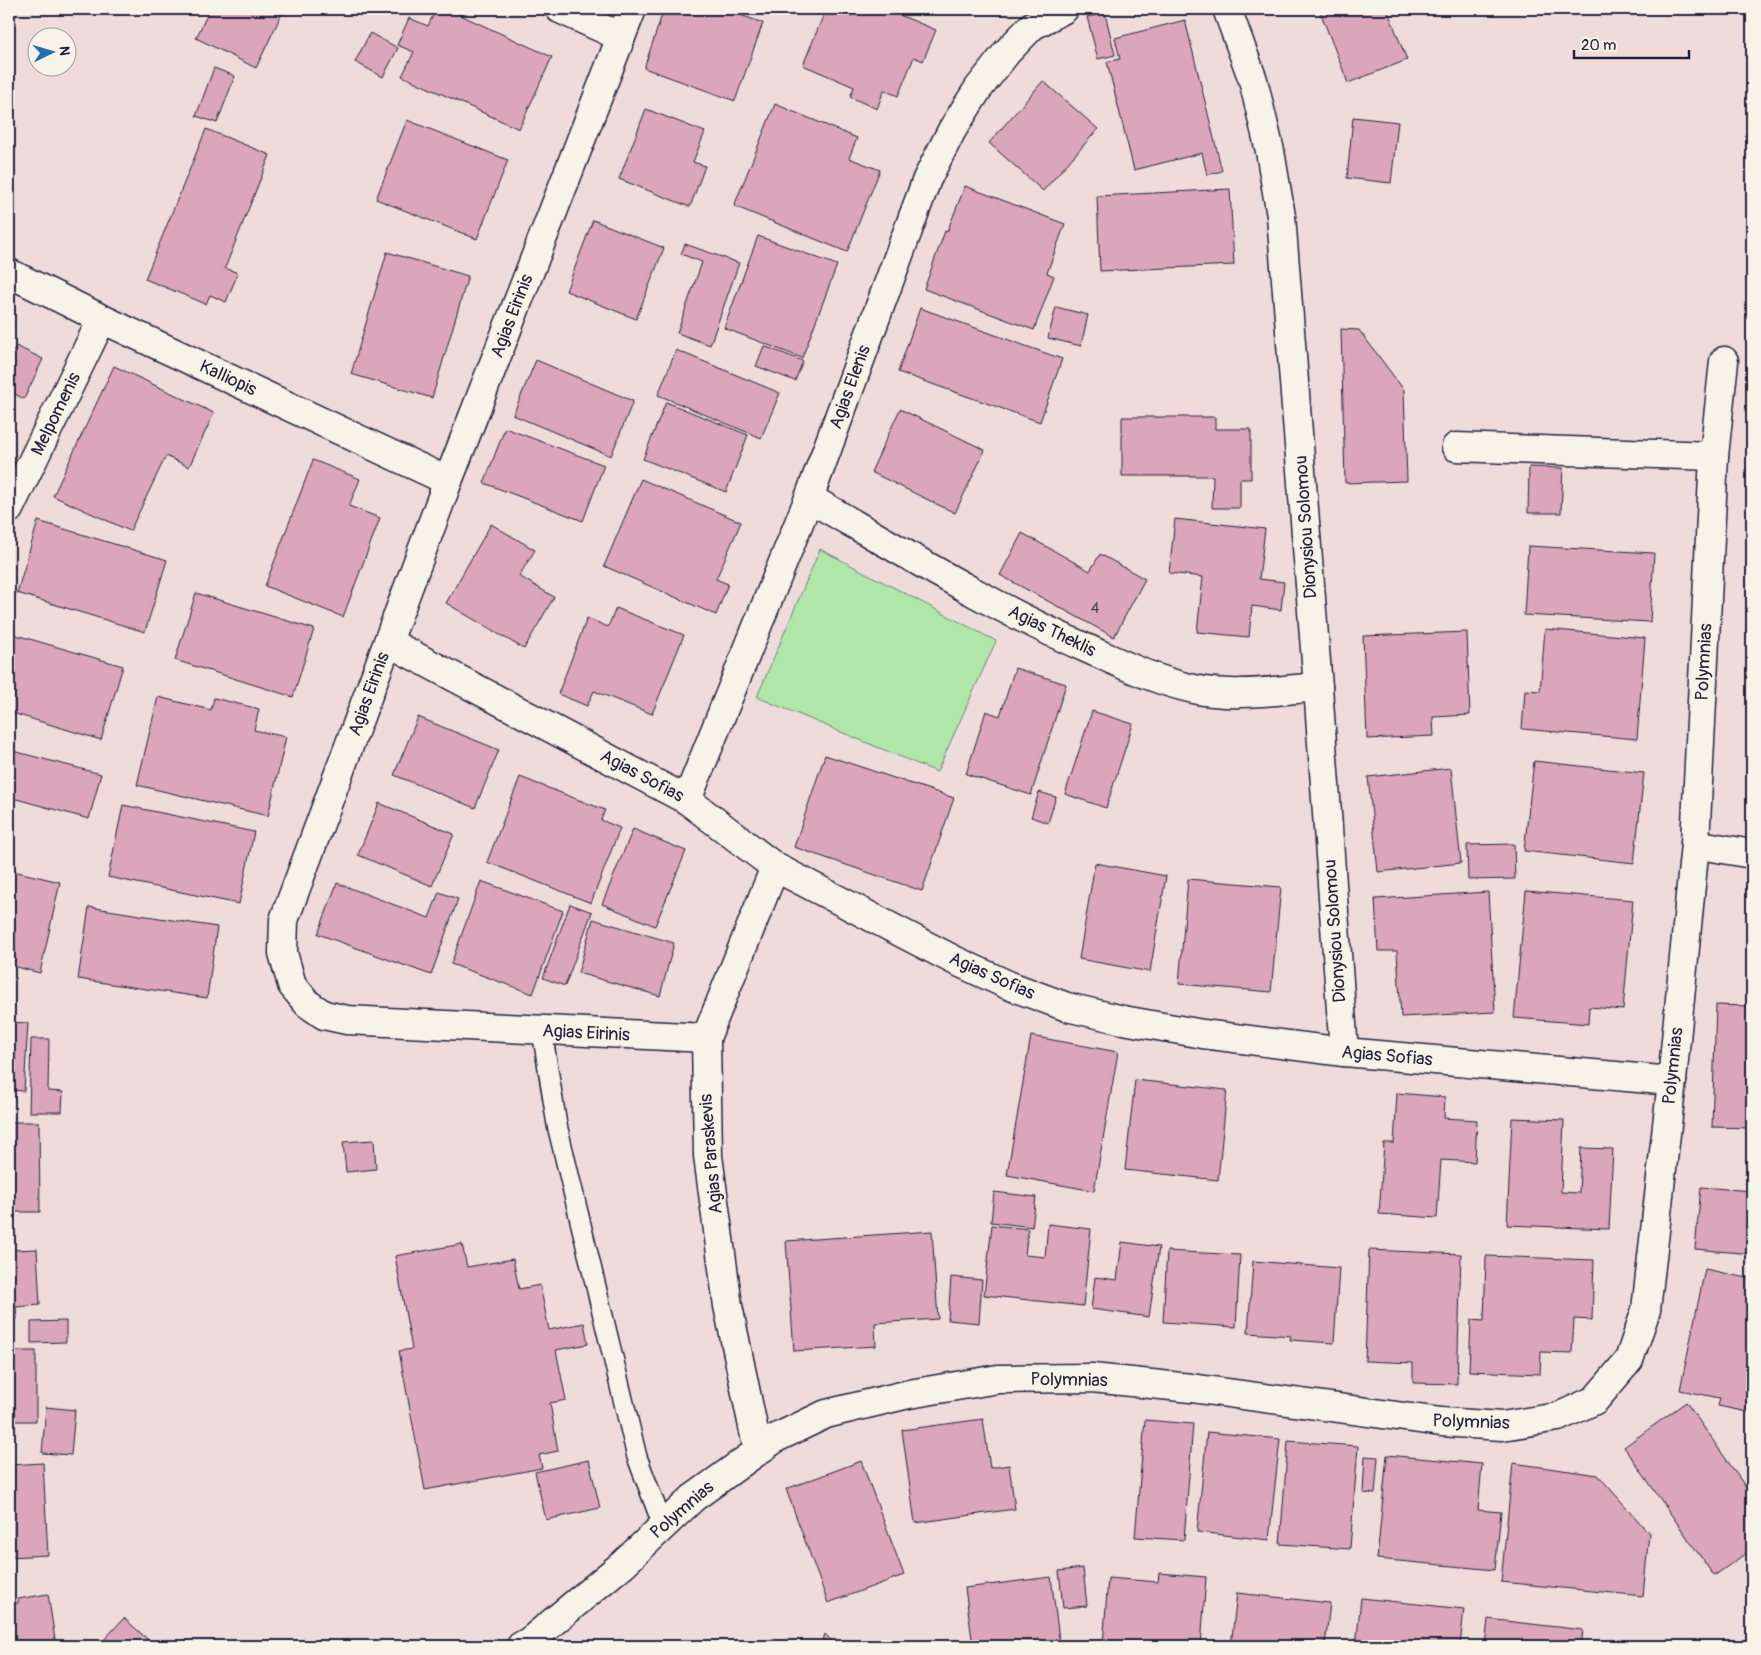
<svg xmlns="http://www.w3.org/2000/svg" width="1761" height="1655" font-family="Pangolin,sans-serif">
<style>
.green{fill:#afe7aa;stroke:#688472}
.building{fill:#dba5ba;stroke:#22223b}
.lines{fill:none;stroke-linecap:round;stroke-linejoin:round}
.lane-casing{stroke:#22223b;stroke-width:22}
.street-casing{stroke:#22223b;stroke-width:31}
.lane{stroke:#f7f3e8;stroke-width:19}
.street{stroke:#f7f3e8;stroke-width:28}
.labels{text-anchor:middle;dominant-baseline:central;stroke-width:4;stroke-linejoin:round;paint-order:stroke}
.number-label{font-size:15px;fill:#50435b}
.street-label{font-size:18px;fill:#22223b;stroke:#f7f3e8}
</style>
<rect width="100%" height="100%" fill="#efdcda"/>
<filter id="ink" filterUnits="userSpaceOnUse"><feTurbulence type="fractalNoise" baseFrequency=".02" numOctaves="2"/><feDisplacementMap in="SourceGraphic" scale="10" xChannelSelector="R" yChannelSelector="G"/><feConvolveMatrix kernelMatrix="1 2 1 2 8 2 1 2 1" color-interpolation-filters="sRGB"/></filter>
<g filter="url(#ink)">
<!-- green -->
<polygon class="green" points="820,549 996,641 937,772 757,697"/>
<!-- building -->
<g class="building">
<polygon points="210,9 284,9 256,68 196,38"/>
<polygon points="436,9 447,9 552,57 519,129 402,76 414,52 397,45 409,18 428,26"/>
<polygon points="664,9 724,9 763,23 735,101 644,68"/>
<polygon points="826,9 885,9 936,30 923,61 914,57 898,96 884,90 877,109 850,97 854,87 803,65"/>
<polygon points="1319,9 1387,9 1407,60 1348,83"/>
<polygon points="1105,13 1115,55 1098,59 1087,17"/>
<polygon points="1185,20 1222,171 1207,175 1202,153 1134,170 1107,62 1120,59 1115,38"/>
<polygon points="370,33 398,48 383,77 355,62"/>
<polygon points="214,68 235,76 217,123 196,116"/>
<polygon points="1043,81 1098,129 1043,191 989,143"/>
<polygon points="775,104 857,138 849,158 880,170 847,252 734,206"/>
<polygon points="646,109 705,132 693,162 705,166 690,207 619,179"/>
<polygon points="1353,117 1398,122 1391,183 1347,178"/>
<polygon points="407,120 508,160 477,239 376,199"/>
<polygon points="206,129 270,155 225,268 238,273 226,302 210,295 206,304 145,279"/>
<polygon points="965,186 1065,224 1047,273 1054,276 1034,330 924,289 945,231 947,232"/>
<polygon points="1230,189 1234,265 1100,271 1097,196"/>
<polygon points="593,220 664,248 636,319 566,291"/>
<polygon points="758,236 837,265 802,358 724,328"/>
<polygon points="685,244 739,263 710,345 677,333 702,262 681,254"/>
<polygon points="387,252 468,276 432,398 351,374"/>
<polygon points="1056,307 1088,315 1081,346 1048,338"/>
<polygon points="920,308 1062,359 1040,422 898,372"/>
<polygon points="9,322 14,325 9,335"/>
<polygon points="1341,329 1359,330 1404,390 1407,481 1345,483"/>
<polygon points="16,346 43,359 24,399 9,391 9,361"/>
<polygon points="764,346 803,361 795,381 756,366"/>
<polygon points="676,350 780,393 761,438 658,395"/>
<polygon points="536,360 633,401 611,456 513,415"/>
<polygon points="114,366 214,413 189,467 166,456 130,531 53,496"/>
<polygon points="666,402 748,435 726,492 643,459"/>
<polygon points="900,409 985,450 955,513 871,472"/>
<polygon points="1122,417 1215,417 1215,429 1251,429 1251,479 1240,479 1240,508 1212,508 1213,476 1122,476"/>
<polygon points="505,428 604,465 583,521 484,483"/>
<polygon points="313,460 360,479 349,506 380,518 343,617 265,586"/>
<polygon points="1529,467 1563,468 1561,513 1528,513"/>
<polygon points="641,479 741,522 716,579 728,584 716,615 604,566"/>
<polygon points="1175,519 1265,529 1259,579 1284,582 1281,610 1252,606 1249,637 1197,632 1203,577 1169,573"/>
<polygon points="38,521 167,560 145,632 17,593"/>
<polygon points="491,524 535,550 519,576 554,597 524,649 446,603"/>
<polygon points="1022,533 1090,571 1100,554 1145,579 1114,637 1000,575"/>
<polygon points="1528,546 1654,553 1650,622 1524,615"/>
<polygon points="196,593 314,629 293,697 175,660"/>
<polygon points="1752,595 1752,660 1749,660"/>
<polygon points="616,608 684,635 652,714 594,691 587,706 558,694 587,618 608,627"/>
<polygon points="1545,629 1645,638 1637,739 1522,729 1525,690 1540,691"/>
<polygon points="1467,632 1470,715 1433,717 1434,736 1367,739 1363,636"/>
<polygon points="9,633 123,666 101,740 9,712"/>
<polygon points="1015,668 1066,684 1031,795 966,774 986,711 1000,716"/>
<polygon points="158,697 211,710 214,698 259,709 254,730 286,737 268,816 137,785"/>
<polygon points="1092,711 1133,724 1106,808 1065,794"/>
<polygon points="418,717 499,750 475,808 394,775"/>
<polygon points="9,750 101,774 89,819 9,797"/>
<polygon points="825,755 954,798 922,891 794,847"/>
<polygon points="1534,761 1644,773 1634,863 1524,851"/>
<polygon points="1451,768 1461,863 1378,872 1368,777"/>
<polygon points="520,777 605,810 601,820 620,828 591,903 487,862"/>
<polygon points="1039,792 1056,797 1048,823 1031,817"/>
<polygon points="379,803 454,834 432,886 358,855"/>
<polygon points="123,805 254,832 239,904 108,877"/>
<polygon points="633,829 686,851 655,926 602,904"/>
<polygon points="1514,844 1515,879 1468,880 1467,845"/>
<polygon points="1095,863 1166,876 1150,972 1079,959"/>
<polygon points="9,870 60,882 40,973 9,965"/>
<polygon points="1188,879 1281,887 1271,992 1179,984"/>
<polygon points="481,881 563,911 533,994 451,964"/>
<polygon points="337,883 429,918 439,892 458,899 431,975 318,934"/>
<polygon points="1526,891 1633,900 1623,1010 1589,1007 1588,1024 1514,1018"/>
<polygon points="1488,892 1495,1012 1401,1017 1397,951 1378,951 1375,899"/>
<polygon points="570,904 592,912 565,986 543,978"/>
<polygon points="89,907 217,927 207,998 78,979"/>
<polygon points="593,919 674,943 660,996 578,973"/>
<polygon points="1716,1005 1752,1006 1752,1128 1712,1127"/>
<polygon points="9,1022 28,1023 24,1091 9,1090"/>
<polygon points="1031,1036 1118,1052 1094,1191 1007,1175"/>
<polygon points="31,1039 49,1039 48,1091 63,1092 62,1112 29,1112"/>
<polygon points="1135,1080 1227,1090 1218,1180 1125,1170"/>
<polygon points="1397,1093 1445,1097 1444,1118 1477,1120 1475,1162 1441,1160 1437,1218 1379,1214 1384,1143 1394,1143"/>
<polygon points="1512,1118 1564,1120 1561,1192 1579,1193 1581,1148 1613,1149 1609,1229 1507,1225"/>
<polygon points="9,1122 39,1122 40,1212 9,1212"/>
<polygon points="374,1140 376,1169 346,1172 343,1142"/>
<polygon points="1701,1187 1752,1191 1752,1254 1695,1249"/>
<polygon points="994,1192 1036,1197 1032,1227 991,1222"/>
<polygon points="1048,1224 1091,1229 1083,1306 984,1295 992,1225 1028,1229 1025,1255 1045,1257"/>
<polygon points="932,1231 938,1319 875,1323 876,1346 794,1351 786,1241"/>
<polygon points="1122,1242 1159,1247 1149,1317 1091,1309 1095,1277 1117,1280"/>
<polygon points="462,1244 467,1267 513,1259 519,1289 540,1285 549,1330 584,1323 588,1344 556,1350 566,1400 550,1403 558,1451 539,1455 542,1468 425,1490 399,1351 412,1349 395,1256"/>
<polygon points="37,1249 40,1305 16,1307 17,1319 9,1320 9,1250"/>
<polygon points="1369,1250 1461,1254 1457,1384 1413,1383 1413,1363 1365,1361"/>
<polygon points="1167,1251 1240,1255 1236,1327 1163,1322"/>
<polygon points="1486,1256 1594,1260 1592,1320 1574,1319 1572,1353 1541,1352 1540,1374 1469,1371 1471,1320 1484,1321"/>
<polygon points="1253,1261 1339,1268 1334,1343 1290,1340 1291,1336 1248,1333"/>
<polygon points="1705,1269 1752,1279 1752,1413 1718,1406 1720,1398 1680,1390"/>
<polygon points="951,1277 982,1280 979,1323 948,1320"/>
<polygon points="66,1321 66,1342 31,1343 31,1322"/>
<rect x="9" y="1351" width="27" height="70"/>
<polygon points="1686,1402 1752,1496 1752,1549 1714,1576 1624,1447"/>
<polygon points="46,1407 75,1410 71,1455 42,1453"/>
<polygon points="983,1419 990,1468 1009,1465 1015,1509 915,1523 902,1430"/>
<polygon points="1145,1420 1193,1424 1184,1540 1135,1537"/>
<polygon points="1207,1432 1280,1439 1269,1540 1197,1532"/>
<polygon points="1288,1441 1358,1446 1350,1549 1280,1544"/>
<polygon points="1387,1455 1482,1464 1478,1510 1501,1512 1495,1570 1377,1559"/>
<polygon points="1365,1456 1378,1457 1375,1494 1363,1493"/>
<polygon points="589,1460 600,1508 546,1520 535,1472"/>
<polygon points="861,1461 904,1575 828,1603 786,1489"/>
<polygon points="43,1463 48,1555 9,1557 9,1465"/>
<polygon points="1513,1463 1598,1475 1649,1533 1643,1596 1501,1582"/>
<polygon points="1083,1568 1087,1606 1063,1608 1059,1571"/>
<polygon points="1159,1573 1206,1577 1201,1646 1103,1646 1108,1578 1158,1582"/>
<polygon points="1051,1577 1060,1646 973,1646 965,1588"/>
<polygon points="1237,1593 1330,1603 1325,1646 1231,1646"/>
<polygon points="48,1594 56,1646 9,1646 9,1604 18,1603 18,1599"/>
<polygon points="1361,1598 1464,1609 1460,1646 1356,1646"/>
<polygon points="124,1618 155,1646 105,1646 101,1643"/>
<polygon points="1488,1619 1583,1630 1581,1646 1485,1646"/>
<polygon points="825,1634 837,1646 821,1646"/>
<polygon points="86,1644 87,1646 67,1646"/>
</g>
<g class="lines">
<!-- lane casing -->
<g class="lane-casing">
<polyline id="lane" points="542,1031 557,1125 637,1457 663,1526"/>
</g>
<!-- street casing -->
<g class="street-casing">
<g id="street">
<polyline points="560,9 621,37"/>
<polyline points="632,9 448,481 284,920 283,953 292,985 308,1004 324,1015 347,1020 706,1038"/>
<polyline points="1227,9 1253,80 1270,151 1281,216 1318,687 1344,1052"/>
<polyline points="9,273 102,319 448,481"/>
<polyline points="1456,447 1714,456"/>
<path d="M809,498C901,551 991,606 1088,649C1122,664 1156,681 1194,689C1234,698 1277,690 1318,687"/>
<polyline points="9,509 102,319"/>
<polyline points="388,642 687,800 775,867 954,960 1008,985 1067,1007 1123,1020 1203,1034 1344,1052 1672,1081"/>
<polyline points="687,800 809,498 927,179 952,130 978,89 1007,52 1032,26 1064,9"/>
<polyline points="1695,844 1752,854"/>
<polyline points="758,1451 728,1306 708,1156 706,1038 775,867"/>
<polyline points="521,1646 530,1641 623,1564 693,1498 776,1438 826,1414 909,1394 998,1379 1092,1378 1191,1388 1441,1422 1502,1426 1558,1417 1595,1400 1629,1360 1646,1310 1672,1081 1695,844 1714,456 1724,361"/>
</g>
</g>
<!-- lane -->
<use href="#lane" class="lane"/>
<!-- street -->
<use href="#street" class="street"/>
</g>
</g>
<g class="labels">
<!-- number labels -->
<g class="number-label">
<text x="1095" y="608">4</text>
</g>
<!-- street labels -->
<g class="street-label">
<text transform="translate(512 316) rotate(-69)">Agias Eirinis</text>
<text transform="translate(228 378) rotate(25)">Kalliopis</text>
<text transform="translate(850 387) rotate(-70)">Agias Elenis</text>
<text transform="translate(56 414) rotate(-64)">Melpomenis</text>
<text transform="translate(1306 527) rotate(-94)">Dionysiou Solomou</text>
<text transform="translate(1052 631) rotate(26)">Agias Theklis</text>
<text transform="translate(1704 662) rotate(-87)">Polymnias</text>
<text transform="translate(369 694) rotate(-70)">Agias Eirinis</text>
<text transform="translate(642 776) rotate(28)">Agias Sofias</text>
<text transform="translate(1335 931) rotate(-94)">Dionysiou Solomou</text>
<text transform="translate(992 976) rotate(24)">Agias Sofias</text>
<text transform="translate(586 1033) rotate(3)">Agias Eirinis</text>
<text transform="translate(1387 1056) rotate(5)">Agias Sofias</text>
<text transform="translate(1673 1066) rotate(-84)">Polymnias</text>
<text transform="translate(711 1154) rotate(-95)">Agias Paraskevis</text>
<text transform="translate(1069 1380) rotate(1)">Polymnias</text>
<text transform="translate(1471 1422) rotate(2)">Polymnias</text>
<text transform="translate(682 1510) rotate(-41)">Polymnias</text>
</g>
</g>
<!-- margin -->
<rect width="1761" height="1655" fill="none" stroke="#f7f3e8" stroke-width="30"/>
<rect x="15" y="15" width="1731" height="1625" fill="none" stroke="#22223b" stroke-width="2" filter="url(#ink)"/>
<!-- north arrow -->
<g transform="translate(52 52) rotate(85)"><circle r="24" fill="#f7f3e8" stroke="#a29fa3"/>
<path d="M0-4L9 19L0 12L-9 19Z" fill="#1f6fb2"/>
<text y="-8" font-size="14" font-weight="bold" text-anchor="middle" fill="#22223b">N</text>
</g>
<!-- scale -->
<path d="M1574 50v8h115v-8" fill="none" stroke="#22223b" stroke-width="2.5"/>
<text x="1581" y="50" font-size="15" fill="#22223b" stroke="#f7f3e8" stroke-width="4" paint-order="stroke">20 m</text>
</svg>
